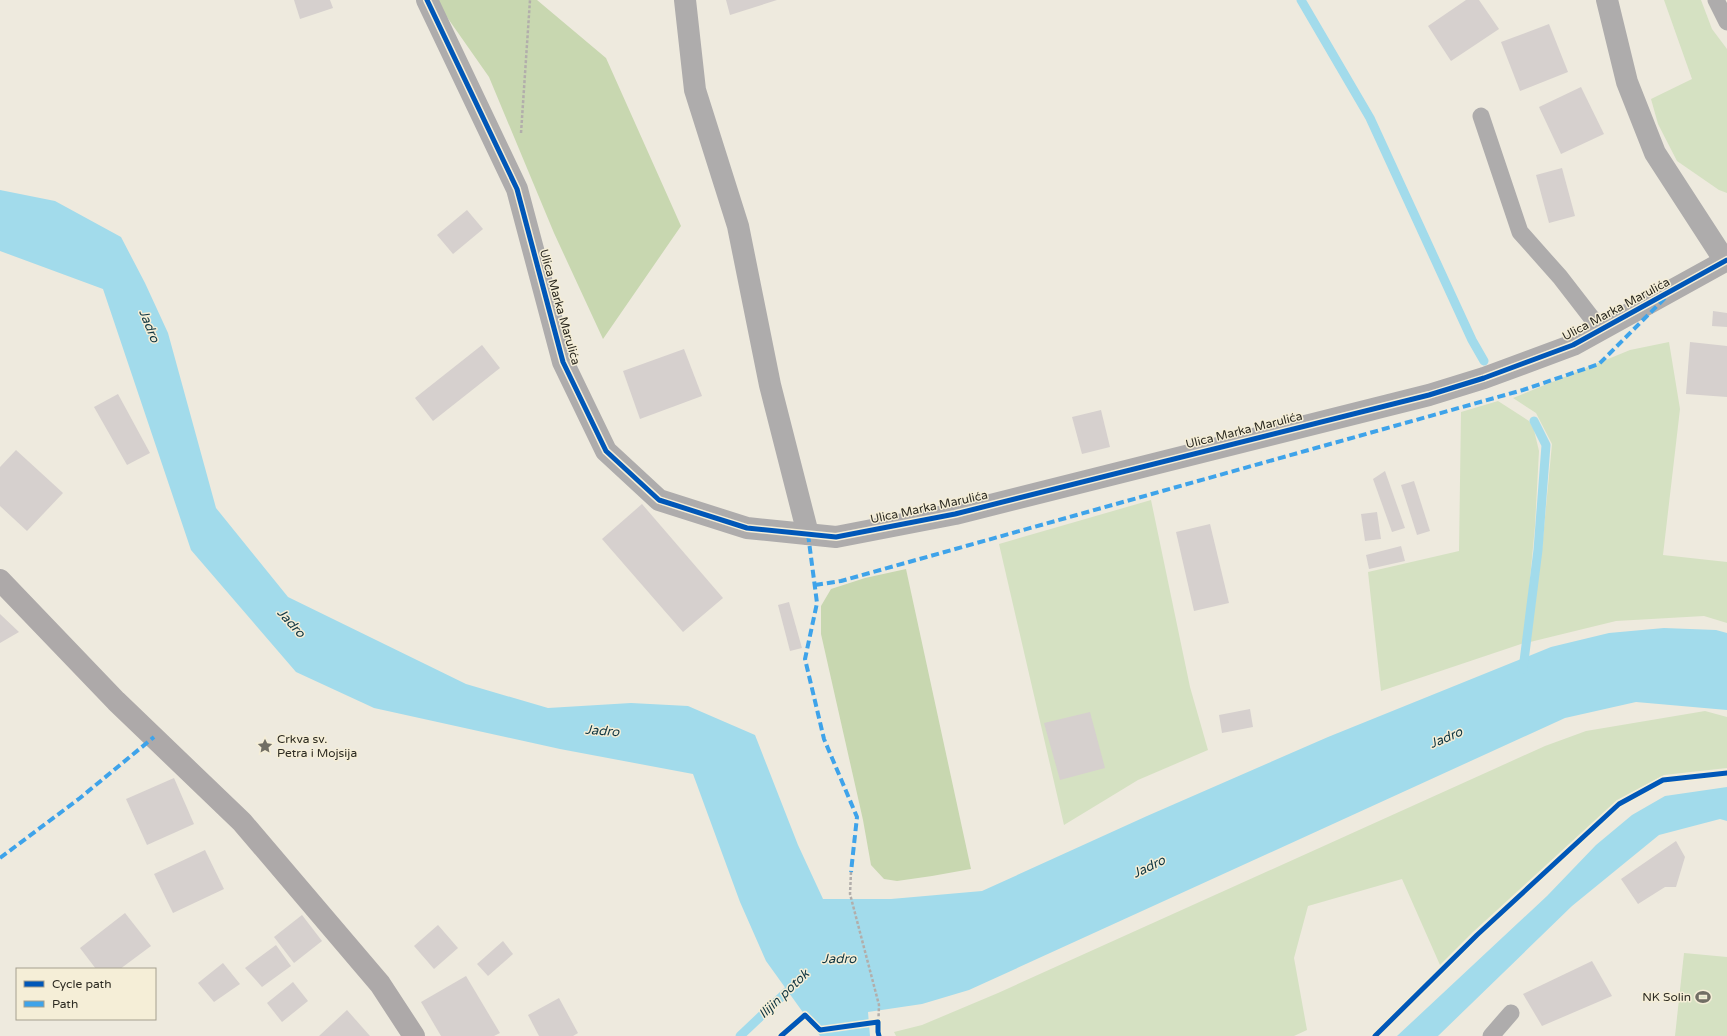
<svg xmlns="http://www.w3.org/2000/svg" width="1727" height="1036" font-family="'Varela Round',sans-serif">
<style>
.green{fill:#d5e1c2}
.forest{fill:#c8d7b0}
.water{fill:#a2dbeb}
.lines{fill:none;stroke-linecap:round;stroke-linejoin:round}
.stream{stroke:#a2dbeb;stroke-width:9}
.building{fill:#d6d0ce}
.path{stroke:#b2aeab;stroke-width:2.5;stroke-dasharray:3 2;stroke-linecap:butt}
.lane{stroke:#aeacac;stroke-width:17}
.street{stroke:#aeacac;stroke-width:22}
.secondary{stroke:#ada9a9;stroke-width:22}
.quiet{stroke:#3ea3ea;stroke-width:4;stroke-dasharray:8 4;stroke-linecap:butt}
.cycleway-casing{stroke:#f5eed7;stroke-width:8}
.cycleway{stroke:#0057b8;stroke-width:5}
.labels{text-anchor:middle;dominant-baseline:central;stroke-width:3;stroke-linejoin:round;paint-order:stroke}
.street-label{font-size:12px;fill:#2d2b22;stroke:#f5eed7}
.poi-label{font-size:12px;fill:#2d2b22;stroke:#f5eed7;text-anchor:start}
.water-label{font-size:13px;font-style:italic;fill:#0f3642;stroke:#f5eed7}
</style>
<rect width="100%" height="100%" fill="#eeeade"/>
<!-- green -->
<g class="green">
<polygon points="1664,0 1701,0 1712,29 1727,49 1727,193 1719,190 1677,161 1658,124 1651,99 1692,79"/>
<polygon points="1669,342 1680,409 1663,555 1727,562 1727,623 1704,616 1616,621 1530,642 1542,549 1552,444 1536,413 1513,398 1630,350"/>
<polygon points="1498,401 1529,421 1534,430 1539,451 1535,526 1524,643 1381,691 1368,572 1459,551 1461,412"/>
<polygon points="1151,500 1190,687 1208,750 1138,780 1064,825 999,544"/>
<polygon points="1705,711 1727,717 1727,768 1664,775 1617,800 1473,932 1440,965 1402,879 1308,906 1294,958 1307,1030 1294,1036 896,1036 894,1032 922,1025 998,993 1545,746 1586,731"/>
<polygon points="1684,953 1727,957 1727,1036 1675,1036"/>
</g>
<!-- forest -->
<g class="forest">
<polygon points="435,0 537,0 606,58 681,226 603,339 554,233 489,77"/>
<polygon points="906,569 971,869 932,876 897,881 884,879 871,865 863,820 821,634 821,606 831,589 865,578"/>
</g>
<!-- water -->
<g class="water">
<polygon points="0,190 55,201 121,237 145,283 168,333 216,508 288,597 466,684 548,708 631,703 688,706 755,735 798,845 823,899 891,899 982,891 1147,816 1328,737 1551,647 1609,633 1664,628 1716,630 1727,633 1727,710 1636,702 1565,718 969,990 922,1004 868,1012 870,1036 820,1036 766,961 740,902 693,774 560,749 374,708 296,672 191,550 103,289 0,251"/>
<polygon points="1727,787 1727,821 1720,819 1659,835 1572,906 1438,1036 1397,1036 1547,896 1596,845 1632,815 1665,796"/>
</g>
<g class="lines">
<!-- stream -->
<g class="stream">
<polyline points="1301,0 1370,118 1472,340 1484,361"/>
<polyline points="1523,669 1538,550 1546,445 1534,421"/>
<polyline points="740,1036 796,983"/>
</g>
</g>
<!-- building -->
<g class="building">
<polygon points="294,0 330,0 333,8 300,19"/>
<polygon points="726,0 777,0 730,15"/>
<polygon points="1466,0 1479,0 1499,29 1451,61 1428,26"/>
<polygon points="1549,24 1568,72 1520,91 1501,42"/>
<polygon points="1581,87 1604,134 1561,154 1539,107"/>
<polygon points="1562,168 1575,216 1549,223 1536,175"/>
<polygon points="467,210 483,229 453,254 437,235"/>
<polygon points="1713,311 1727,313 1727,327 1712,326"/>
<polygon points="1690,342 1727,346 1727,397 1686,394"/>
<polygon points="482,345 500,368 433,421 415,398"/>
<polygon points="684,349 702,396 640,419 623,371"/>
<polygon points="118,394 150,453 127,465 94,407"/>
<polygon points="1101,410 1110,447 1082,454 1072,417"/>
<polygon points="16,450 63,493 27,531 0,506 0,467"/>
<polygon points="1385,471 1405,528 1392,532 1373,479"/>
<polygon points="1414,481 1430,531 1417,535 1401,485"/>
<polygon points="642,504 723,598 683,632 602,539"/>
<polygon points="1377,512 1381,539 1365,541 1361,514"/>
<polygon points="1210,524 1229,603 1194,611 1176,532"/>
<polygon points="1401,546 1405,561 1369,569 1366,555"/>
<polygon points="789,602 802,648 790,651 778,605"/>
<polygon points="0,614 19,632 0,643"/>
<polygon points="1250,709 1253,727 1222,733 1219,715"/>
<polygon points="1090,712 1105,768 1060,780 1044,723"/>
<polygon points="174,778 194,824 147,845 126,799"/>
<polygon points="1676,841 1685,857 1676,887 1665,887 1638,904 1621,879"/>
<polygon points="205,850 224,889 173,913 154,874"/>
<polygon points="125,913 151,946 120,969 96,969 80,948"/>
<polygon points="302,915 322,941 294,963 274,937"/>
<polygon points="438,925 458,948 434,969 414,946"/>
<polygon points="503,941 513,954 488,976 477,964"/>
<polygon points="276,945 291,966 262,987 245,968"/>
<polygon points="1592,961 1612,996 1542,1026 1523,994"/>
<polygon points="223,963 240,984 214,1002 198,983"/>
<polygon points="466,976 500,1033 494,1036 441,1036 421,1002"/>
<polygon points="293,982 308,1001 282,1022 267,1003"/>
<polygon points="559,998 578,1033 573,1036 539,1036 528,1015"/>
<polygon points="347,1010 370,1036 319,1036"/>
</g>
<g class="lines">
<!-- path -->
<g class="path">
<polyline points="521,133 530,0"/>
<polyline points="851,872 850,894 879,1005 878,1032 879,1036"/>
<polyline points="781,1036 805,1015 820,1030 878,1022"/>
<polyline points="1375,1036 1477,935 1619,804 1663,780 1727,773"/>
</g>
<!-- lane -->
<g class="lane">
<polyline points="1716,0 1727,22"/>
<polyline points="1481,116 1520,232 1560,277 1601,330"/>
<polyline points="1491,1036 1511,1013"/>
</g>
<!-- street -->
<g class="street">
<polyline points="427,0 517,189 563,362 606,451 659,500 747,528 836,537 955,514 1429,395 1484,378 1573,345 1727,260"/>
<polyline points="685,0 695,90 738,226 770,385 808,534"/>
<polyline points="1607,0 1627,82 1655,153 1725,261"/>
</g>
<!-- secondary -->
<polyline class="secondary" points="0,580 116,701 242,822 380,984 414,1036"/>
<!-- quiet -->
<g class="quiet">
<polyline points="808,534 817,603 805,659 824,739 857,817 851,872"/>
<polyline points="815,585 841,581 1523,390 1599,364 1665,298"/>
<polyline points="0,858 80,798 154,737"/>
</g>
<!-- cycleway casing -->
<g class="cycleway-casing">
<g id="cycleway">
<polyline points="427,0 517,189 563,362 606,451 659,500 747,528 836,537 955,514 1429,395 1484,378 1573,345 1727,260"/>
<polyline points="781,1036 805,1015 820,1030 878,1022 878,1032 879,1036"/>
<polyline points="1375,1036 1477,935 1619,804 1663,780 1727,773"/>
</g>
</g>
<!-- cycleway -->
<use href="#cycleway" class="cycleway"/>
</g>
<!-- icons -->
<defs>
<g id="sight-bare" transform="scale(1.2)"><path d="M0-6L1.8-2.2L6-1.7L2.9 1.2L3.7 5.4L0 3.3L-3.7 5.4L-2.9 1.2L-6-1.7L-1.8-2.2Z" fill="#716e64" stroke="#f5eed7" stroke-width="2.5" paint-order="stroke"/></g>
<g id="stadium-bare" transform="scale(1.2)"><path d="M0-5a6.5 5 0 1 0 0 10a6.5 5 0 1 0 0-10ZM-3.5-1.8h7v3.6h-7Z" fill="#716e64" stroke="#f5eed7" stroke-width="2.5" paint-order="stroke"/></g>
</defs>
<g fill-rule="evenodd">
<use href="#sight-bare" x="265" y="746"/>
<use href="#stadium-bare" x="1703" y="997"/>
</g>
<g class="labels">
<!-- street labels -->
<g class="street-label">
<text transform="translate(560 307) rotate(74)">Ulica Marka Marulića</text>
<text transform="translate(1616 309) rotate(-28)">Ulica Marka Marulića</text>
<text transform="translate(1244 430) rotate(-14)">Ulica Marka Marulića</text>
<text transform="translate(929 507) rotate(-12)">Ulica Marka Marulića</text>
</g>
<!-- poi labels -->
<g class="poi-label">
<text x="277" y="739">Crkva sv.<tspan x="277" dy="14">Petra i Mojsija</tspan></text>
<text x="1691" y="997" text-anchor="end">NK Solin</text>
</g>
<!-- water labels -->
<g class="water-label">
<text transform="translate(149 326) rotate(68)">Jadro</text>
<text transform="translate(291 623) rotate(48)">Jadro</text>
<text transform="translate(602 731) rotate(4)">Jadro</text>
<text transform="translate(1446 738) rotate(-23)">Jadro</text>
<text transform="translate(1149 867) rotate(-26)">Jadro</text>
<text x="839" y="959">Jadro</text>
<text transform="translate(784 994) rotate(-44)">Ilijin potok</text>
</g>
</g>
<!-- legend -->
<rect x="16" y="968" width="140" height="52" fill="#f5eed7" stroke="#a5a08f"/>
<rect x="24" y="981" width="20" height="6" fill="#0057b8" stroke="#a5a08f"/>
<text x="52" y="988" font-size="12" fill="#2d2b22">Cycle path</text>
<rect x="24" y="1001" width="20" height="6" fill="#3ea3ea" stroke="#a5a08f"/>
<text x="52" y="1008" font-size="12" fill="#2d2b22">Path</text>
</svg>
